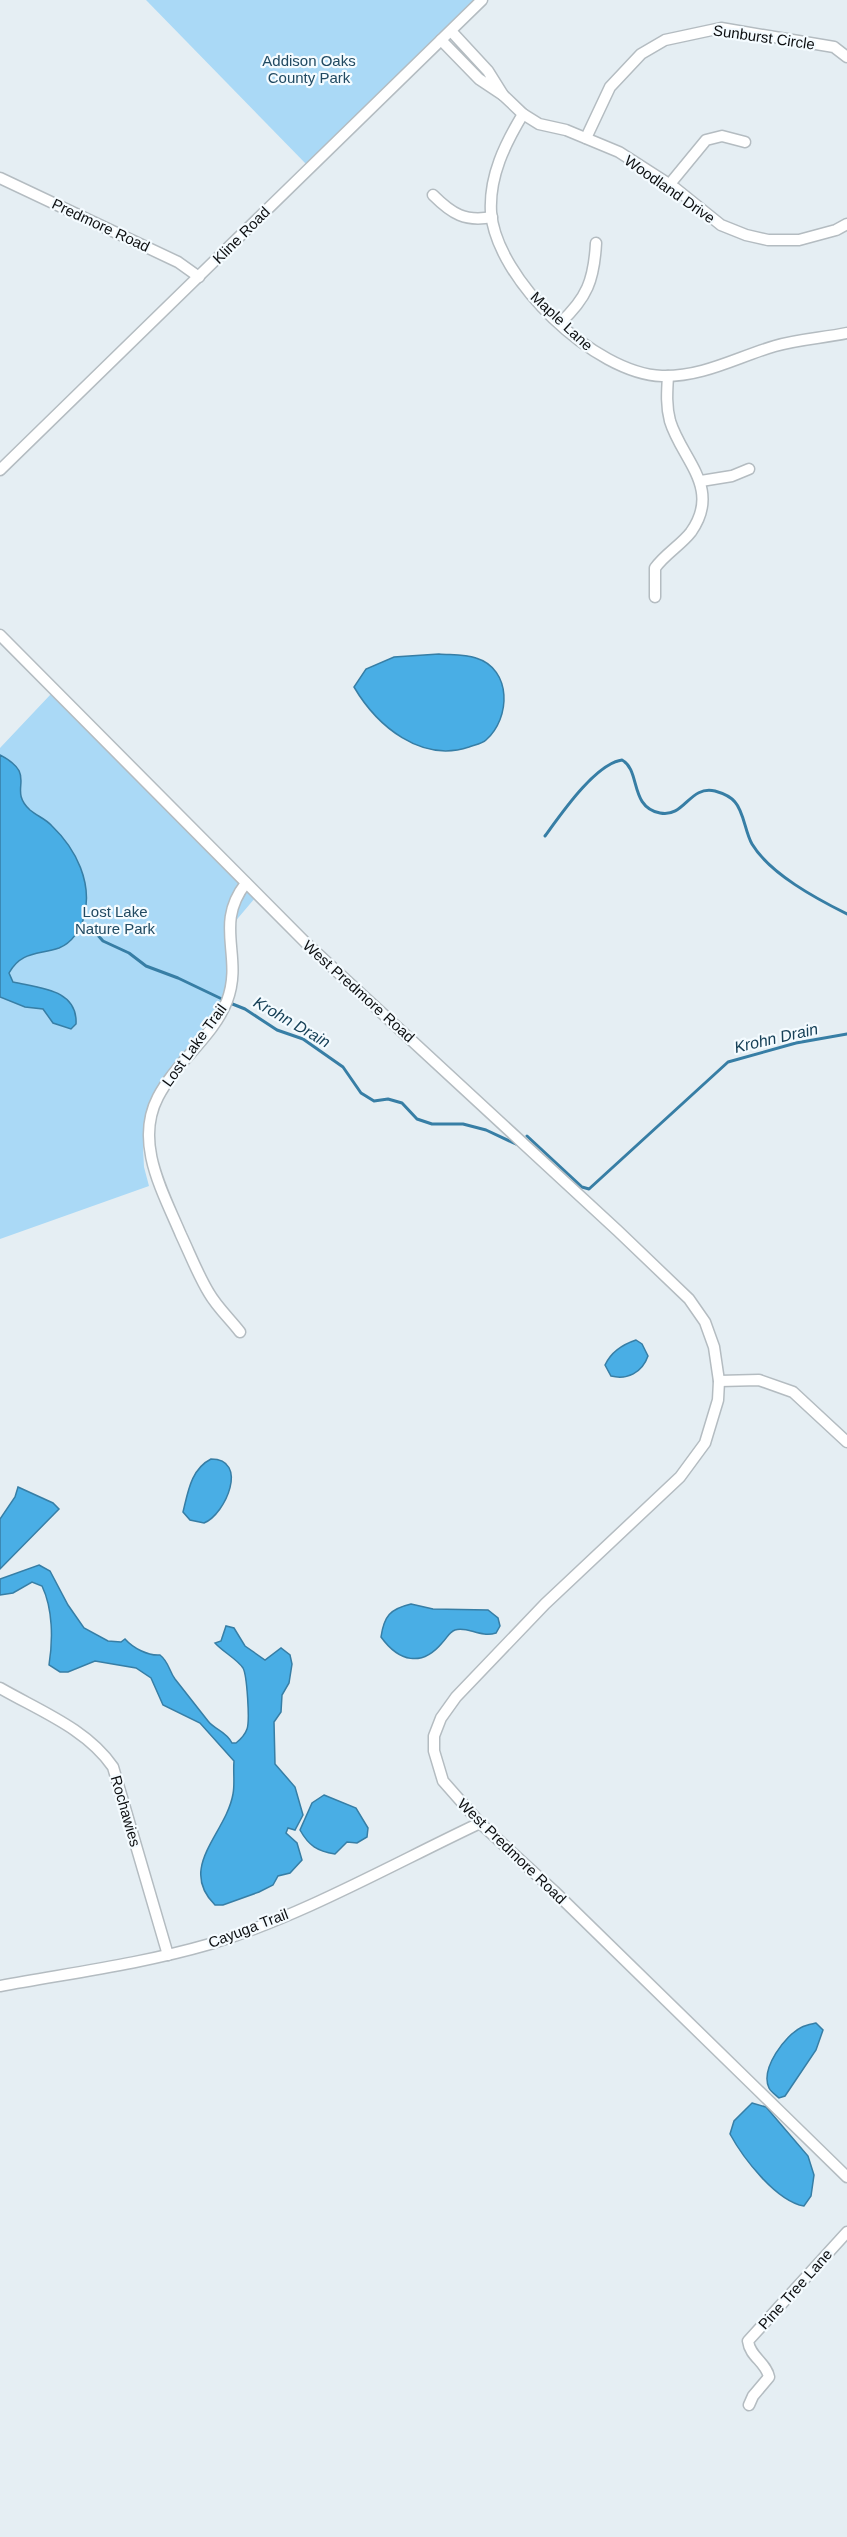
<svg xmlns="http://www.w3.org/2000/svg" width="847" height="2537" font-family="Helvetica,sans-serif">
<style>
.green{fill:#aad9f6}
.water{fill:#49aee5;stroke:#377ea5;stroke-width:1.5}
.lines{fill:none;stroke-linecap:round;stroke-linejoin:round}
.stream{stroke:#377ea5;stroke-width:3}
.minor-casing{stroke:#b4bcc1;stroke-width:13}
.minor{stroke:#fff;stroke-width:10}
.labels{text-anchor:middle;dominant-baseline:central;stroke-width:4.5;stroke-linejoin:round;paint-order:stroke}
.street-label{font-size:15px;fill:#0d0f11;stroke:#f4fbff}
.park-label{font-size:15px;fill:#214a62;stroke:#f4fbff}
.water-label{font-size:16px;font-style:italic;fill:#174158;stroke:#f4fbff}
</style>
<rect width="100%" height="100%" fill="#e5eef3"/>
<!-- green -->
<g class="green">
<polygon points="146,0 481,0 307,165"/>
<polygon points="51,694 255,898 233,924 228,987 222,1009 149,1110 143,1148 144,1167 149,1186 0,1239 0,748"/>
</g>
<!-- water -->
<g class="water">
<path d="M439,654C451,655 465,654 476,658C512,669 511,718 486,740C482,744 474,745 469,747C421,763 377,726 354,687L366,669L394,657Z"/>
<path d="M0,755C40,776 6,788 30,810C37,816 46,819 52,826C76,849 93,883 84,917C81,929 72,943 59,948C38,955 21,951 9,973L13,982C39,988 78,989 76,1024L71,1029L53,1023L43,1009L25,1007L0,997Z"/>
<path d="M636,1340L642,1344L648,1356C642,1373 627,1380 611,1376L605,1365C611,1352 624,1344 636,1340Z"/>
<path d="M211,1459C249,1459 226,1514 204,1523L190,1520L183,1512C188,1492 191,1469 211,1459Z"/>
<polygon points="18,1487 53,1503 59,1509 0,1569 0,1519 15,1497"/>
<path d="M39,1565L50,1571L68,1605L84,1628L108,1641L121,1642L125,1639C133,1648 148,1656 160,1655C169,1662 169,1671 175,1679C186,1693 197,1707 208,1721C215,1730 226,1731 232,1743H236C241,1739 245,1735 247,1729C250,1721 247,1675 243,1668C237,1659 223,1652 215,1643L221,1641L226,1626L234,1628L245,1646L265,1660L281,1648L290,1655L292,1664L289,1683L282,1695L281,1712L274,1722L275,1764L295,1787L303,1815L295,1830L288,1828L286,1833L297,1843L302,1860L290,1873L278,1876L273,1885L259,1892L223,1905H215C177,1867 226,1834 233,1794C235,1784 233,1772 234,1761L200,1723L163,1705L151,1678L136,1668L95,1661L68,1672H60L49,1665C53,1640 53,1609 42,1586L32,1582L13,1593L0,1595V1579Z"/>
<path d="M411,1604L433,1609L488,1610L498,1618L500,1626L496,1633C480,1638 468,1626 455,1630C449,1632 447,1638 442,1643C422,1667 399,1662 381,1637C384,1616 390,1609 411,1604Z"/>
<path d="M324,1795L356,1808L368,1828L367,1837L357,1843L347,1842L335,1854C317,1851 309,1846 300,1830L312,1803Z"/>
<path d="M816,2023L823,2030L816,2050L785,2096L779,2098C776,2095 771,2092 769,2088C760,2069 785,2035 802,2027C806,2025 812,2024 816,2023Z"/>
<path d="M752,2103L766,2107L808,2156L814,2175L811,2196L804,2206C776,2201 743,2158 730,2134L734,2121Z"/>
</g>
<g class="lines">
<!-- stream -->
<g class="stream">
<path d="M545,836C561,814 595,764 622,760C641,770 629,807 660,813C685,818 689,785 715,791C722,793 731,797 735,802C744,812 745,832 752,844C770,874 817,899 847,914"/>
<polyline points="80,927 94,931 103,941 129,953 146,966 178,978 224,1000"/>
<polyline points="230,1003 245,1009 277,1030 303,1039 343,1067 361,1093 374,1101 388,1099 402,1103 417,1119 432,1124 463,1124 486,1130 518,1145"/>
<polyline points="527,1136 582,1187 589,1189 728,1062 796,1043 847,1034"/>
</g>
<!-- minor casing -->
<g class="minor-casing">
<g id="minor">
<polyline points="441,40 479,79 503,95 488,71 451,31"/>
<polyline points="503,95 523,114 539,124 566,130 619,152 675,188 721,225 746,235 768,240 799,240 836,230 847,224"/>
<path d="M523,114C505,144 489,176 491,212C496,279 595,374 662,376C703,377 737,357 775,346C799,339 823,338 847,333"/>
<polyline points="586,138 610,87 641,54 665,40 721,28 834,47 847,57"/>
<polyline points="0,178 178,262 199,277"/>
<polyline points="669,185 706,140 722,136 745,142"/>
<path d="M433,195C452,214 465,222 492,217"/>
<path d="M560,323C587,298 594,280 596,243"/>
<polyline points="0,470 482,0"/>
<polyline points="701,481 732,476 749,469"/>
<path d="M655,597V568C665,554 681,545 691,532C722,488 682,460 670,421C666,406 667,392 668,376"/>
<polyline points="0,635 305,942 618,1231 689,1299 705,1322 714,1347 719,1381 718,1400 705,1443 680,1477 545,1604 456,1697 441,1718 434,1736 434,1751 443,1781 480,1823 554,1891 847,2177"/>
<path d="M240,1332C230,1319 217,1307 209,1293C198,1275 190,1254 181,1235C163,1192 134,1143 158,1097C176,1062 213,1037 227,1001C244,956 213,925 246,883"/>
<polyline points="719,1381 759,1380 793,1392 847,1442"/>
<path d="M0,1688C40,1711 87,1729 113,1767L168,1955"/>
<path d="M0,1986C70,1973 141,1964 210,1944C302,1916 393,1864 480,1823"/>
<path d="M749,2405L753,2396L769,2377C766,2362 750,2357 748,2341L847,2232"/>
</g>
</g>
<!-- minor -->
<use href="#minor" class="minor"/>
</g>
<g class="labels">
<!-- street labels -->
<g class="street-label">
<text transform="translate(764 37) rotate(8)">Sunburst Circle</text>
<text transform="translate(670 189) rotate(35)">Woodland Drive</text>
<text transform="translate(101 225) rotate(25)">Predmore Road</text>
<text transform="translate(241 235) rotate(-45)">Kline Road</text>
<text transform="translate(562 321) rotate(43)">Maple Lane</text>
<text transform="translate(359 991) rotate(42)">West Predmore Road</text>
<text transform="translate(194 1045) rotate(-54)">Lost Lake Trail</text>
<text transform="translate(126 1811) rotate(74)">Rochawies</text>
<text transform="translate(512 1851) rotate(44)">West Predmore Road</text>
<text transform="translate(248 1928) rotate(-21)">Cayuga Trail</text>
<text transform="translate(795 2289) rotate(-48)">Pine Tree Lane</text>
</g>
<!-- park labels -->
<g class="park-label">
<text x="309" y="60">Addison Oaks<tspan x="309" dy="17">County Park</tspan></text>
<text x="115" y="911">Lost Lake<tspan x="115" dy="17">Nature Park</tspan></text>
</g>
<!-- water labels -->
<g class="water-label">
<text transform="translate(292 1022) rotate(30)">Krohn Drain</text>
<text transform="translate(776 1038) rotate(-13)">Krohn Drain</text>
</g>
</g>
</svg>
